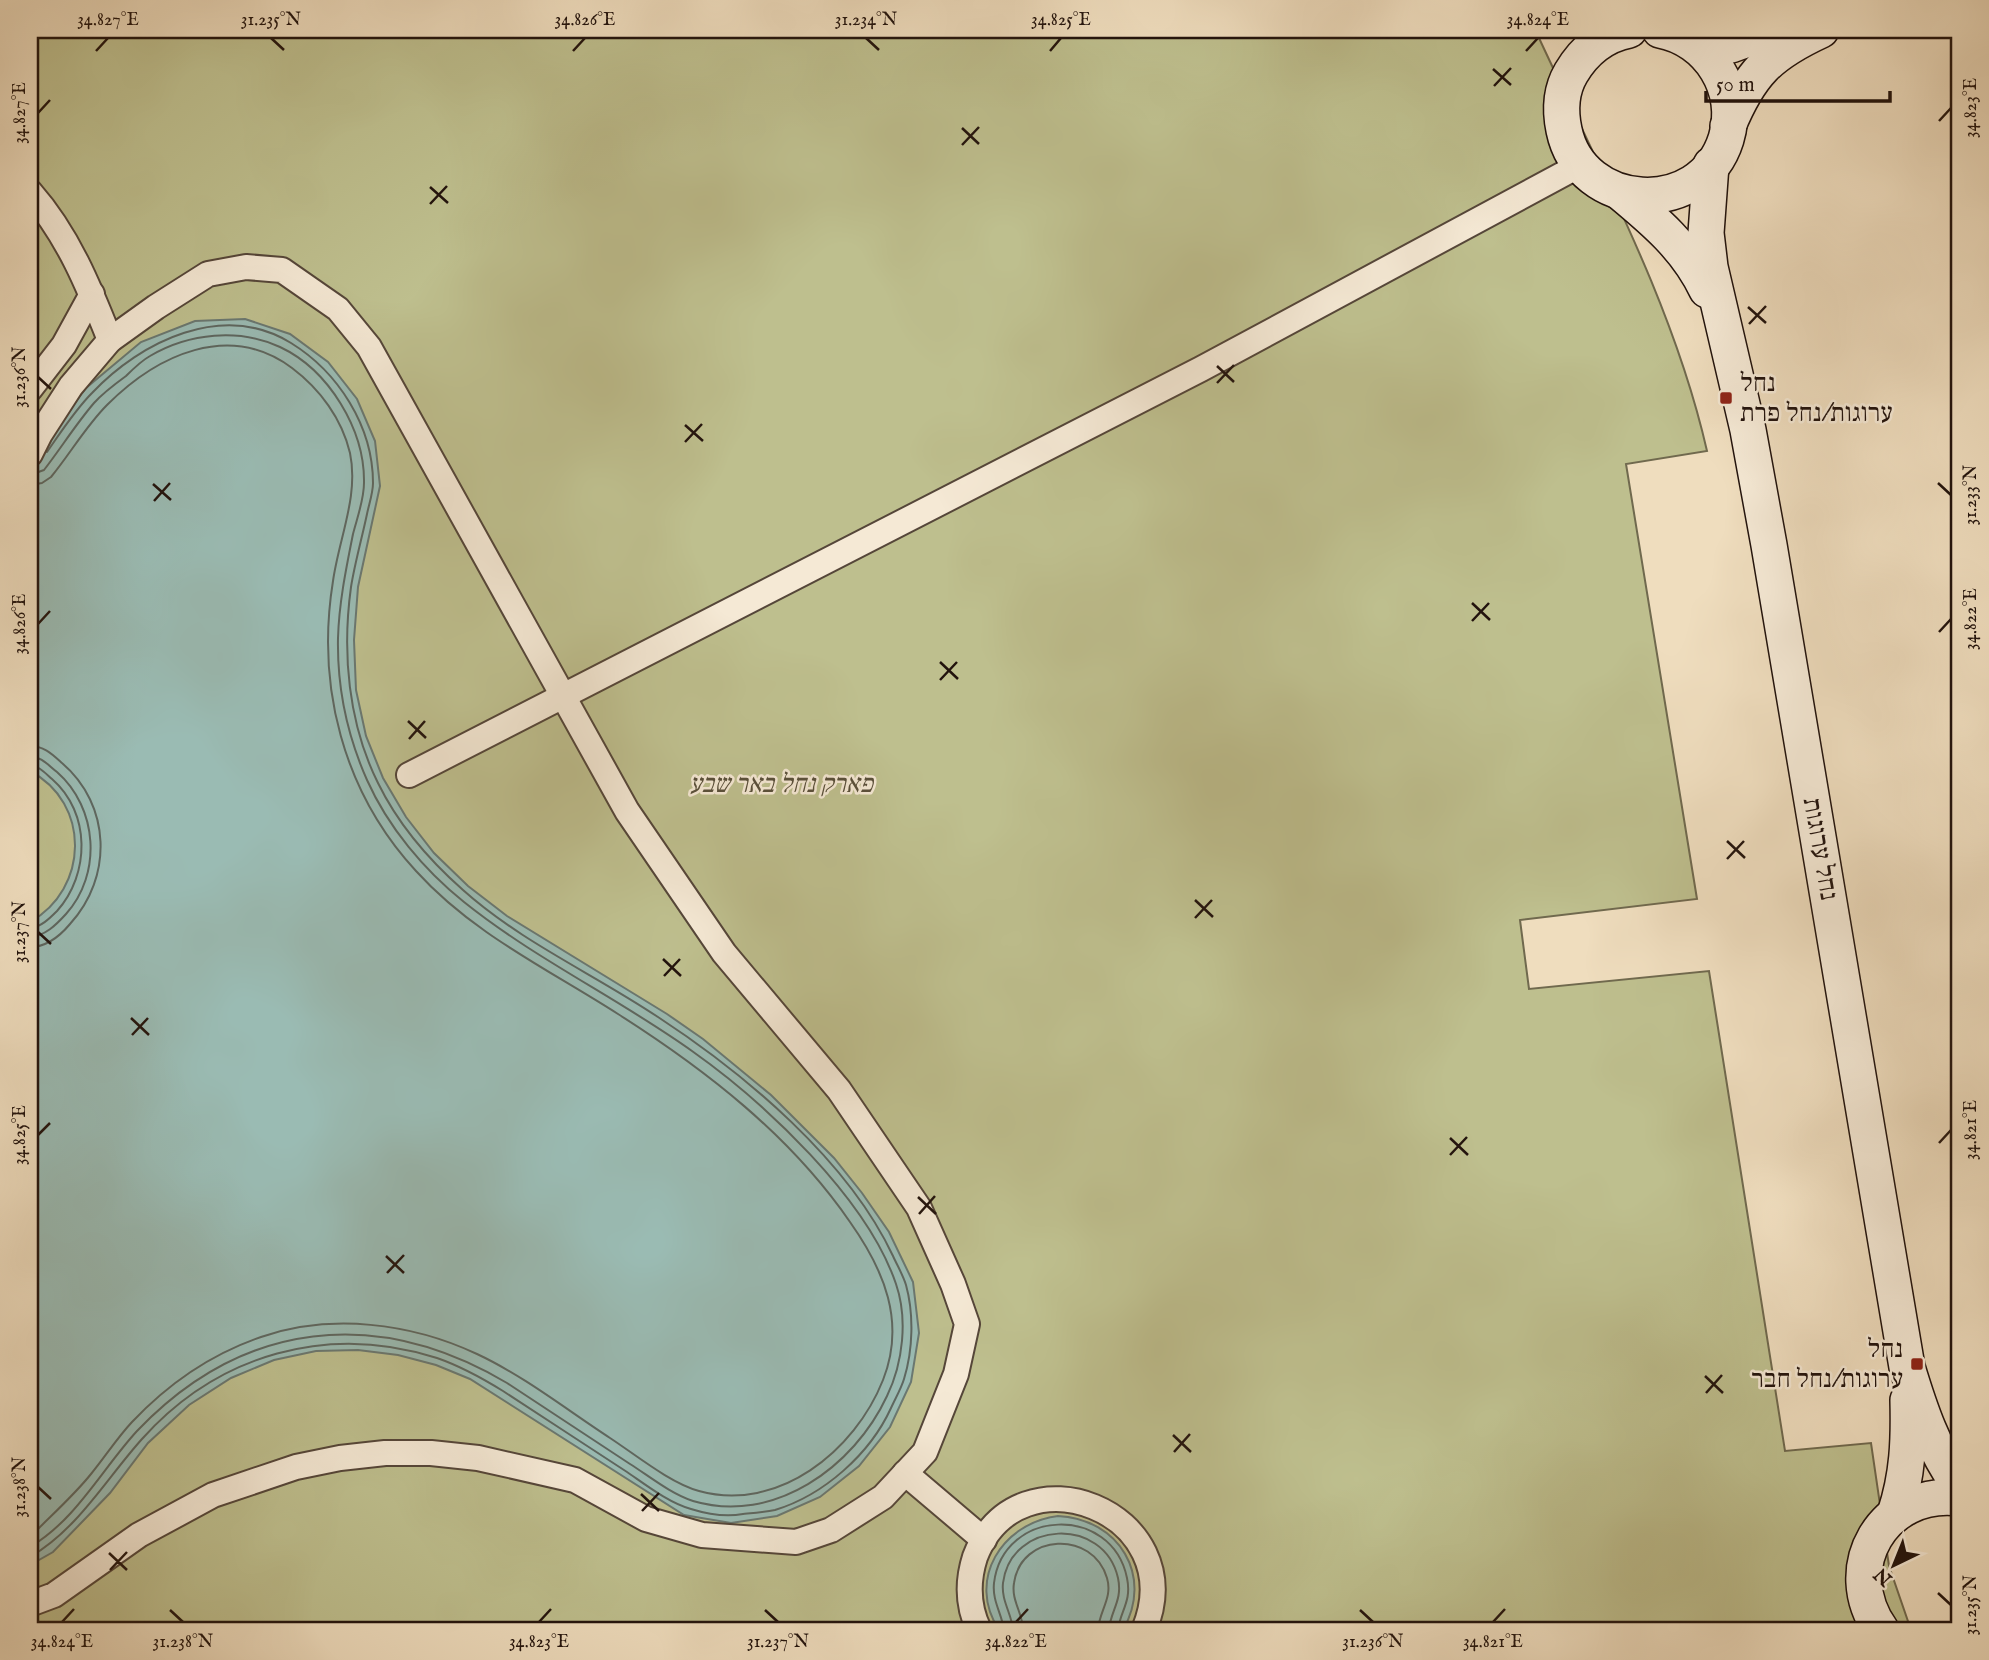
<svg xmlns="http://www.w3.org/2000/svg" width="1989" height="1660" font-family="'IM FELL English','Frank Ruhl Libre',serif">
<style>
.green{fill:#bebf8e;stroke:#70694e;stroke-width:2}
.water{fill:#9abbb3;stroke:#6a7871;stroke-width:2}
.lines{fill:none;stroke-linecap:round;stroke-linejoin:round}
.shore{stroke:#5e6760;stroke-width:2}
.street-casing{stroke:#554639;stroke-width:28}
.secondary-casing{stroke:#22130d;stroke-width:38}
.street{stroke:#f5e9d5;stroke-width:24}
.secondary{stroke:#f5e9d5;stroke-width:35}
.ticks{fill:none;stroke:#22130d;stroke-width:2.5}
.poi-dot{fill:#8f2418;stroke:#f5e9d5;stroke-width:2.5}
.labels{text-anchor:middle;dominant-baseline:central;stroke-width:5;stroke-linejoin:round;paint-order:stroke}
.poi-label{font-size:26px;fill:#22130d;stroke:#f5e9d5;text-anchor:start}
.park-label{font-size:26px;font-style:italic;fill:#594f3a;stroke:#f5e9d5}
.street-label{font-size:26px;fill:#22130d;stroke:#f5e9d5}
.neatline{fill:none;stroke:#22130d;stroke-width:2.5}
.ticks-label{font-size:18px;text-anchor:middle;fill:#22130d}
</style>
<rect width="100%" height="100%" fill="#efddbe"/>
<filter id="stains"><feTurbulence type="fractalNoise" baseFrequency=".00286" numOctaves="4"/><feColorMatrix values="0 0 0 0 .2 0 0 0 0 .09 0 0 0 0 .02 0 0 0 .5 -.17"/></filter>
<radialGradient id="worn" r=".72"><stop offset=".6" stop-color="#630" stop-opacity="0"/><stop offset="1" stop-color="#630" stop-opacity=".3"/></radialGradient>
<!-- green -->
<path class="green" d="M30,30H1531L1539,38C1601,172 1674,306 1707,451L1626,464L1697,899L1520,920L1529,989L1709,971L1785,1451L1871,1443L1889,1566L1911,1630H30Z"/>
<!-- water -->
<g class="water">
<path d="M245,319L290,334L328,362L357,399L375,441L380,486L358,587L354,640L356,690L366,736L383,778L406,817L434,853L468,886L507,916L667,1014L703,1039L771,1095L834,1158L862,1193L889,1232L913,1282L919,1333L911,1382L890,1427L859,1466L820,1497L777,1516L731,1523L684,1515L470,1379L436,1365L398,1355L358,1350L316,1351L274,1360L231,1378L189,1405L148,1443L110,1493L53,1552L30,1565V922C89,889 91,803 30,771V463L86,388L141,342L195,321Z"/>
<path d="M1058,1516C1119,1519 1154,1576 1123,1630H999C966,1580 1002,1523 1058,1516Z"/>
</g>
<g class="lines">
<!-- shore -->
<g class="shore">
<path d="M30,475L44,470C61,448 76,424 94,403C103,393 115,384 126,376C133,369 141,361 150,356C189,333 239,328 280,347C329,370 365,430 364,483C364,500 357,518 353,534C346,569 339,603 338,638C337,687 347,735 367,780C388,827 424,870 464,902C535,959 618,998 692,1051C764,1102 867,1198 896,1284C908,1319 903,1363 887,1396C854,1467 774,1525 693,1501C671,1494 649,1476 630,1464C589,1437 548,1410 507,1383C377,1306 243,1320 137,1431C102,1469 76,1520 30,1547"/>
<path d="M30,485L42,483L51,477C70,454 86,426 107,405C157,355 229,321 292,368C320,389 342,419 350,453C359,496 339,538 333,581C316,686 343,792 416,871C473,934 548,969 618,1014C706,1070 790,1135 850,1222C884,1270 906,1322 883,1380C855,1451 778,1513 699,1491C670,1483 636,1455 610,1438C567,1410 524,1376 477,1354C411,1323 331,1313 261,1337C211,1354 168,1384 132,1422C117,1438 105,1457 91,1474C75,1494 55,1512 37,1530L30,1535"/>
<path d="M30,746C44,746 52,754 62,763C111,805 113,877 70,924C60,936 46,947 30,947"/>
<path d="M30,756C42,757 48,765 57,772C98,808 102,874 66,914C56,925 45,936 30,937"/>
<path d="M30,765C39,766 45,773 52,779C91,813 90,874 57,911C49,919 41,927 30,928"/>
<path d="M30,1557C78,1529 106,1479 142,1439C218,1354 328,1323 437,1358C460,1366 482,1378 503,1391C544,1418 586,1445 627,1472C646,1485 669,1503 691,1509C707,1514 727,1517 743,1514C753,1513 765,1512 775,1510C824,1495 870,1454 891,1408C895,1399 901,1389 904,1379C913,1350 914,1314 906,1285C903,1275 897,1265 893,1256C848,1160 745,1074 658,1017C594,974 521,942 463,890C429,860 398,824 378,783C348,723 342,652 351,587C355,562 362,538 367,514C369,504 373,493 373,483C373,426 338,372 291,343C223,301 141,341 92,393C75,410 61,432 47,452"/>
<path d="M1004,1630C1002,1614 992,1601 994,1583C1003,1508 1112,1504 1127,1578C1132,1602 1120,1611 1118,1630"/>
<path d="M1013,1630C1012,1614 1001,1601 1003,1583C1011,1520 1104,1516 1118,1578C1123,1601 1110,1611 1109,1630"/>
<path d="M1023,1630C1023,1613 1011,1601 1014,1583C1021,1533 1093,1530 1107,1578C1113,1598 1099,1611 1098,1630"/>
</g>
<!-- street casing -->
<g class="street-casing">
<g id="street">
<path d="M30,192C68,235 89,287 110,340"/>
<polyline points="30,389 64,345 92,294"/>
<polyline points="30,454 40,434 71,386 110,340 156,307 208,274 246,267 282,270 338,309 369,347 627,811 724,953 839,1090 919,1208 953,1284 967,1324 956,1374 925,1452 883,1497 831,1530 796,1542 702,1535 646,1519 575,1480 478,1458 431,1453 385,1453 340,1458 296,1467 213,1495 139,1535 54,1595 30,1604"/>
<polyline points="409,775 1201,369 1580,165"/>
<polyline points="905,1473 984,1540"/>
<path d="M979,1630C968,1607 967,1582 975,1557C1018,1444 1193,1512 1144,1630"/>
</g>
</g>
<!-- secondary casing -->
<g class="secondary-casing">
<g id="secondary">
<path d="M1629,30C1603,35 1584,51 1571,73C1561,90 1560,111 1564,130C1581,212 1701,219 1726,139C1741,90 1709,39 1660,30"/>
<polyline points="1696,45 1731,45 1772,30"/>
<path d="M1728,126C1750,73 1769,54 1821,30"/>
<path d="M1711,165L1706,233L1710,267L1748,430L1769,545L1907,1367C1920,1410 1933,1449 1959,1485"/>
<path d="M1620,192C1655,221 1687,248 1707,290"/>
<path d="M1895,1514C1908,1475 1909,1440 1908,1400"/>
<path d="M1881,1630C1837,1568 1883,1489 1959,1498"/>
</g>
</g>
<!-- street -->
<use href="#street" class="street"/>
<!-- secondary -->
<use href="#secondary" class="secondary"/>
</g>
<!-- ticks -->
<path class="ticks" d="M271,38L284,50M866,38L879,50M96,51L108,38M573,51L585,38M1050,51L1061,38M1526,51L1538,38M1493,69L1511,85M1494,86L1511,68M38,113L50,100M1939,121L1951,108M962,128L979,144M962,145L979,127M430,187L448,203M430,204L447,186M1748,307L1766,323M1749,324L1766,306M1217,366L1234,382M38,377L51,389M1217,383L1234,365M685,425L703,441M685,442L702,424M1938,483L1951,495M153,484L171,500M154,501L170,483M1472,603L1490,620M1472,621L1489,603M38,624L50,611M1939,632L1951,619M940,662L958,679M940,680L957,662M408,721L426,738M409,739L425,721M1727,841L1745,858M1727,859L1744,841M1195,900L1213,917M1195,918L1212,900M38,932L51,944M663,959L681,976M664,976L680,959M131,1018L149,1035M132,1035L148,1018M38,1135L50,1123M1450,1138L1468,1155M1939,1143L1951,1130M1450,1155L1467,1137M918,1197L936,1214M919,1214L935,1196M386,1256L404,1273M387,1273L404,1255M1705,1376L1723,1393M1706,1393L1722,1375M1173,1435L1191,1452M1174,1452L1190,1434M38,1487L51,1499M641,1494L659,1511M642,1511L659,1493M109,1553L127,1570M110,1570L127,1552M1938,1593L1951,1605M170,1610L183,1622M765,1610L778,1622M1360,1610L1373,1622M62,1622L74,1609M539,1622L551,1609M1016,1622L1028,1609M1493,1622L1505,1609"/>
<!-- markers -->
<g class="poi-dot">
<rect x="1719" y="391" width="14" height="14" rx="3.5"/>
<rect x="1910" y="1357" width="14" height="14" rx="3.5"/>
</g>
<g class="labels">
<!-- poi labels -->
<g class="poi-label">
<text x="1740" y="383">נחל<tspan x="1740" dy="30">ערוגות/נחל פרת</tspan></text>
<text x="1903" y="1349" text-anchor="end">נחל<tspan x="1903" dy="30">ערוגות/נחל חבר</tspan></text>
</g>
<!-- park labels -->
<g class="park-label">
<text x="781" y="784">פארק נחל באר שבע</text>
</g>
<!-- street labels -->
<g class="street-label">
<text transform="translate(1820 849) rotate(80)">נחל ערוגות</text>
</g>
</g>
<!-- margin -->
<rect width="1989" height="1660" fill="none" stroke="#efddbe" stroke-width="77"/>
<!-- north arrow -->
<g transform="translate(1894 1565) rotate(223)" stroke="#f5e9d5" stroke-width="5" paint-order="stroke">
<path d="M0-5L12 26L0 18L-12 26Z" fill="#22130d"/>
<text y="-10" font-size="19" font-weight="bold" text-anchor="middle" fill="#22130d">N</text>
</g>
<!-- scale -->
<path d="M1706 91v10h184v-10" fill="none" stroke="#22130d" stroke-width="3.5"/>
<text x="1716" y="91" font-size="21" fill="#22130d" stroke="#f5e9d5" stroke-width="5" paint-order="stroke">50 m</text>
<rect x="38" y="38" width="1913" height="1584" class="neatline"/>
<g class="ticks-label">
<text x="108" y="25">34.827°E</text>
<text x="271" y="25">31.235°N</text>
<text x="585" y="25">34.826°E</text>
<text x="866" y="25">31.234°N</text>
<text x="1061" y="25">34.825°E</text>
<text x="1538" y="25">34.824°E</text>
<text transform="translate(1970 108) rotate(-90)" y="6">34.823°E</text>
<text transform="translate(19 113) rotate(-90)" y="6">34.827°E</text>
<text transform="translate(19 377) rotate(-90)" y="6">31.236°N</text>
<text transform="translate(1970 495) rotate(-90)" y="6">31.233°N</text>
<text transform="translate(1970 619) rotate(-90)" y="6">34.822°E</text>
<text transform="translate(19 624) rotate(-90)" y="6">34.826°E</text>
<text transform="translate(19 932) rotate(-90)" y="6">31.237°N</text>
<text transform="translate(1970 1130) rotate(-90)" y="6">34.821°E</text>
<text transform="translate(19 1135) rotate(-90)" y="6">34.825°E</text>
<text transform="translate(19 1487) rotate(-90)" y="6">31.238°N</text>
<text transform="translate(1970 1605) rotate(-90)" y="6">31.235°N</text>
<text x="62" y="1647">34.824°E</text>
<text x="183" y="1647">31.238°N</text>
<text x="539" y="1647">34.823°E</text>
<text x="778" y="1647">31.237°N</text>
<text x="1016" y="1647">34.822°E</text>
<text x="1373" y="1647">31.236°N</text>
<text x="1493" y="1647">34.821°E</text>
</g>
<rect width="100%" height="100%" filter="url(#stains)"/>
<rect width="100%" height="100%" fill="url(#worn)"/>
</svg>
